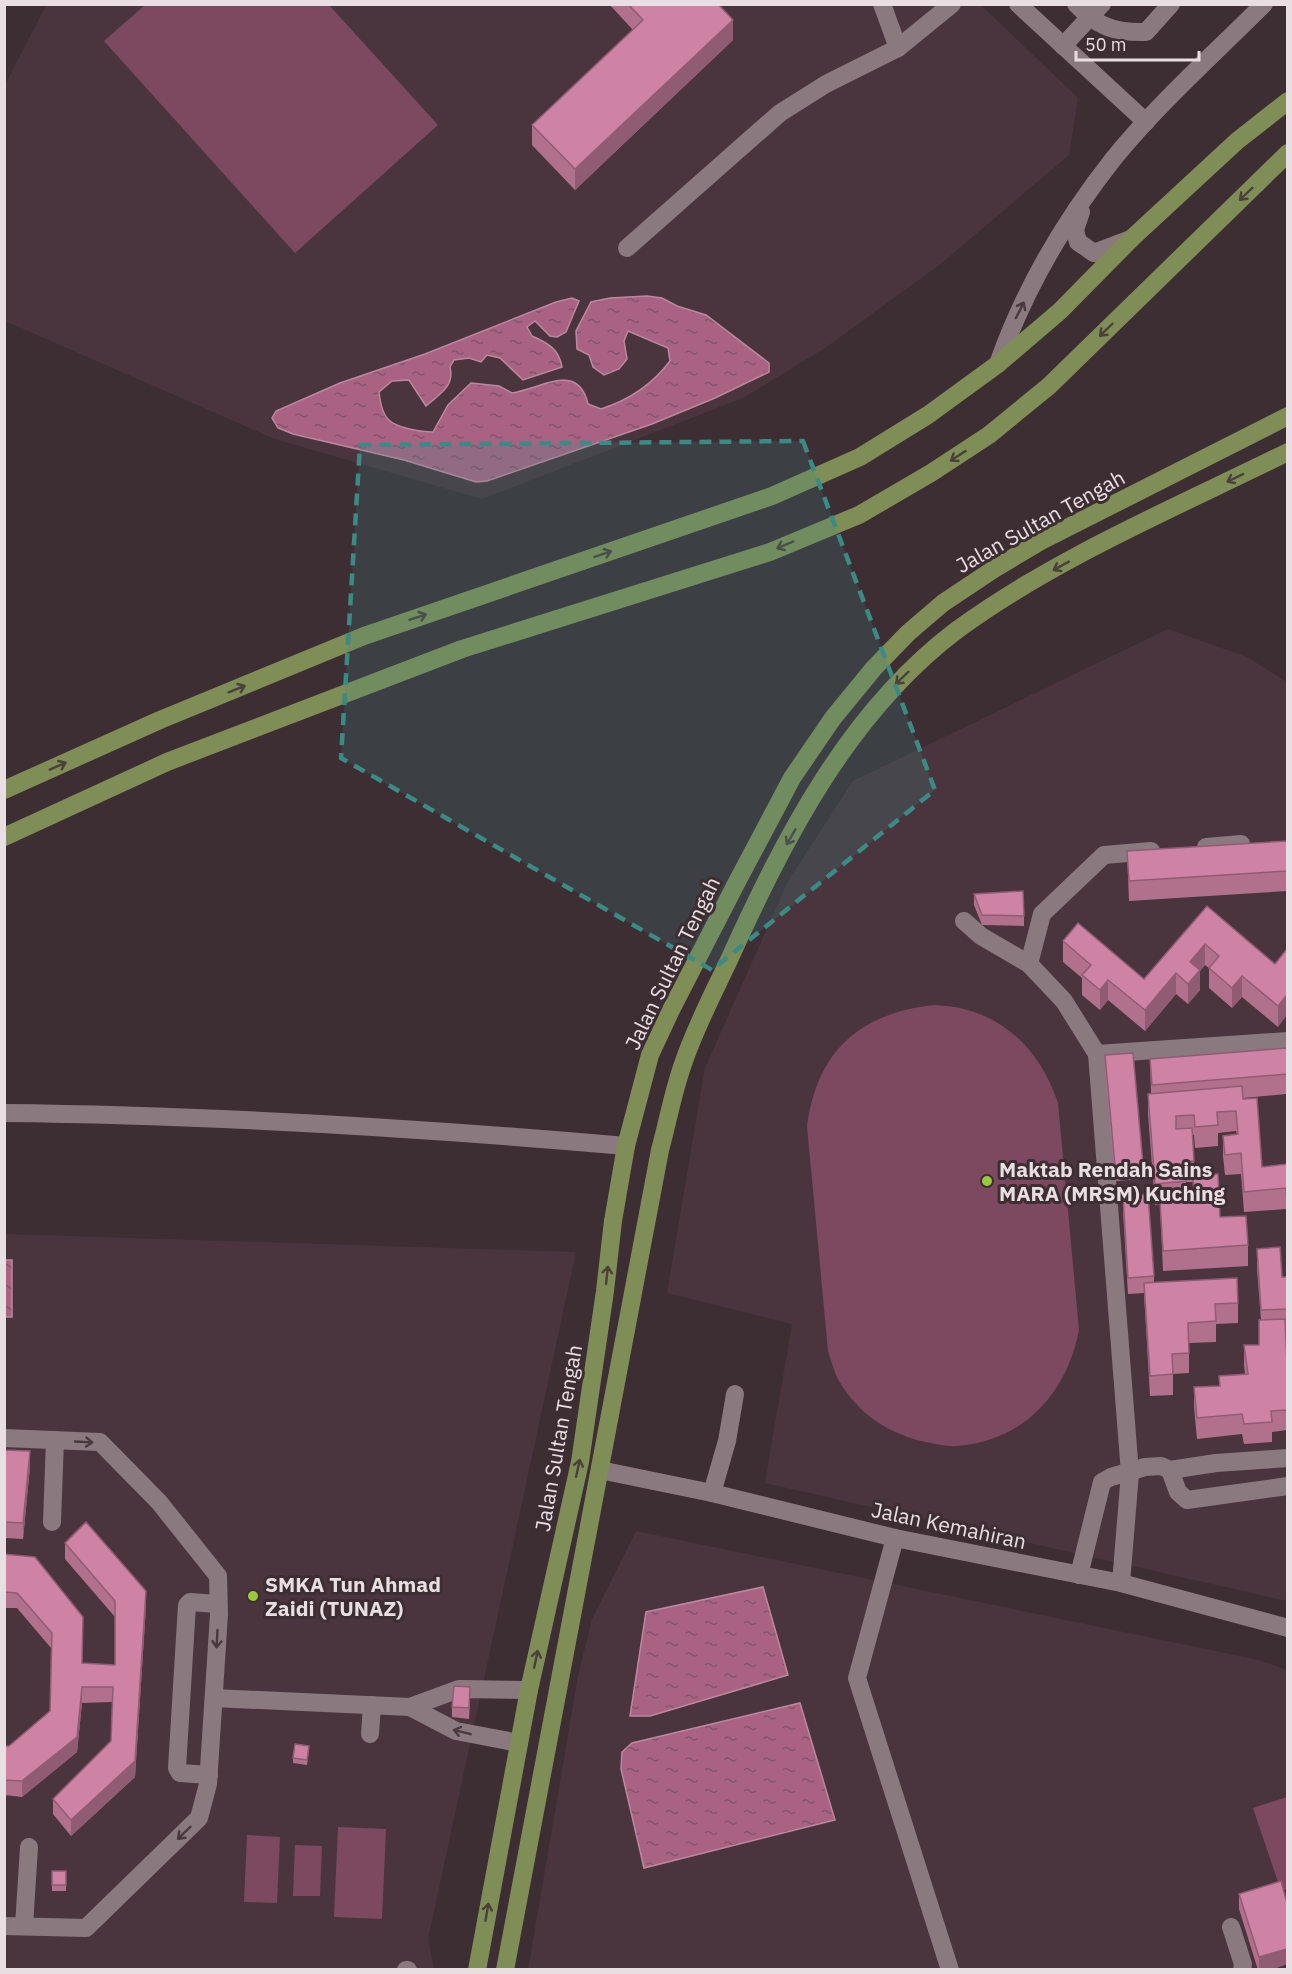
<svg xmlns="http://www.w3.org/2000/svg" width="1292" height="1974" font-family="'IBM Plex Sans',sans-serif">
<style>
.built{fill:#4a353e}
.pitch{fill:#7d4960}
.water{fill:url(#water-ripples);stroke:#bc889f;stroke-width:1.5}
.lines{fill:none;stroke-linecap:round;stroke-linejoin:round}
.minor{stroke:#8b7980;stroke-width:18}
.major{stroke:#7f8d56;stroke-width:18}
.wall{fill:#b1718d;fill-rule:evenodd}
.shaded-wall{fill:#905c73}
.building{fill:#ce83a4;stroke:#905c73;stroke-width:1.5}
.oneway{stroke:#4a413b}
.oneway2{stroke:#49393f}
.marked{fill:#3b8b85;fill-opacity:0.2;stroke:#3b8b85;stroke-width:4.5;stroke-dasharray:12 8;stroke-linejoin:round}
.poi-dot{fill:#98cb37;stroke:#3d2e34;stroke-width:2}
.labels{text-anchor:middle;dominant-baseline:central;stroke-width:6;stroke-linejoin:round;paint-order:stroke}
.street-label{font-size:21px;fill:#e9dfe3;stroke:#3d2e34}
.poi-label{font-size:21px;font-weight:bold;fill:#e9dfe3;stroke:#3d2e34;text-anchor:start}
</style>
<defs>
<pattern id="water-ripples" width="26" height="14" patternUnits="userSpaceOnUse" patternTransform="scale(1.5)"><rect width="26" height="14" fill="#a96282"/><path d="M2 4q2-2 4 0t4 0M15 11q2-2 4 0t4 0" fill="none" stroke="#815669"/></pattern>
</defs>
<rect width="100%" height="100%" fill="#3d2e34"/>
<!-- built -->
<g class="built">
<polygon points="980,4 1078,98 1069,155 942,263 825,348 743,398 482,499 275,439 5,321 4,87 46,5"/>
<polygon points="1168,629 1247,657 1287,682 1287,1601 765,1483 792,1324 667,1293 705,1068 788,881 853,781"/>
<polygon points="5,1234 576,1252 428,1939 434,1969 5,1970"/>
<polygon points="636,1531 1259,1660 1287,1670 1287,1969 528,1970 578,1676 592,1619"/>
</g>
<!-- pitch -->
<g class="pitch">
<polygon points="145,5 329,5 438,125 295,253 104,41"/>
<path d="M934,1005C997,1007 1039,1046 1058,1103L1079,1330C1067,1393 1024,1441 957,1446C946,1447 932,1443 921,1441C886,1432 858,1413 839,1381C834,1372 831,1360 828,1351L807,1126C817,1051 860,1013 934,1005Z"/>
<polygon points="1287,1797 1287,1889 1281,1891 1253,1808"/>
<polygon points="338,1827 386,1829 382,1919 334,1917"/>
<polygon points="247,1835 280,1837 277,1903 244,1902"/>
<polygon points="295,1845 322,1846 320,1896 293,1896"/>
</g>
<!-- water -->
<g class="water">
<path d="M647,296L662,298L677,306L706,315L769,363V372L715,398L652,424L487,481L476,482L404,460L293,434L278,428L272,418L276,411L340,383L425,354L556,302L572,298L579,301L566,332L557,337L550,336L535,321L527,327L532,336C548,343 559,349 562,367L523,380L500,358L487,355L481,362L469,358L454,360L450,367C455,387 439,394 426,406L409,380L392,381L379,392C380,401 382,414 389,420C396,428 422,432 433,432L448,405L471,383L499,386L512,393C541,389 578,361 588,404L601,409C629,400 652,385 670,361L668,348L628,331L624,341L627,359L619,369L604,375L593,367L589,355L577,349L576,331L591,302L610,298Z"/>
<rect x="5" y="1260" width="7" height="57"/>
<polygon points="763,1587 788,1675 650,1716 630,1716 646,1612"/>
<polygon points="800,1703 835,1820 644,1868 621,1769 622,1752 632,1743"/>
</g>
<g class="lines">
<!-- minor -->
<g class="minor">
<polyline points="882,4 898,48"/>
<polyline points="1018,4 1146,122"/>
<path d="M1076,4C1097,27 1116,33 1146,32L1171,4"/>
<polyline points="1063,46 1102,4"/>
<polyline points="1081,212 1075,230 1078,242 1094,253 1131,239"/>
<polyline points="627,248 780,113 826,84 898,48 952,4"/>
<path d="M998,364C1024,290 1065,220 1114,158C1159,103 1213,55 1264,4"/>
<polyline points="1206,847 1241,844"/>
<polyline points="964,921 981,936 1029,964"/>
<polyline points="1097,1054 1288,1041"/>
<path d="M4,1113C212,1115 419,1128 626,1146"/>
<polyline points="4,1438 100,1442 159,1502 218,1576 219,1614 208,1784 199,1818 86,1928 4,1926"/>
<polyline points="600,1470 712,1493 895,1538 1121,1583 1288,1628"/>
<polyline points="1170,1470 1178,1492 1187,1500 1288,1486"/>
<polyline points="712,1493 727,1441 735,1394"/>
<polyline points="52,1522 55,1440"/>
<polyline points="895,1538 857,1678 950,1970"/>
<polyline points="1079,1575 1102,1482 1111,1477 1145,1467 1161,1466 1170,1470 1216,1463 1288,1458"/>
<polyline points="1121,1583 1130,1473 1097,1054 1064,1001 1029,964 1042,914 1104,855 1151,851"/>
<polyline points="214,1698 410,1707 459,1689 529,1690"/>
<polyline points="410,1707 456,1731 519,1743"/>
<polyline points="370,1734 372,1705"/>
<polyline points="209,1775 180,1773 177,1768 187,1605 190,1602 218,1604"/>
<polyline points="24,1926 29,1847"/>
<polyline points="1231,1927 1243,1964 1242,1970"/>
<polyline points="406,1970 408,1970"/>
</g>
<!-- major -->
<g class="major">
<polyline points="4,790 160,720 364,636 772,496 860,457 928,415 998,364 1060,311 1131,239 1237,141 1288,101"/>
<polyline points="4,837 167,762 462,649 770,552 859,515 931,473 989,435 1049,386 1288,153"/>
<polyline points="477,1970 529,1690 580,1462 605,1291 613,1221 626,1146 650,1055 670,1012 738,880 792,778 833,718 874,668 908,633 943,603 994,569 1041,541 1288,416"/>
<path d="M505,1970L660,1150C668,1121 673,1092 683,1064C695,1028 713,994 729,960C784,839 848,712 957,630C1055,558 1179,506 1288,452"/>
</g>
</g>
<!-- wall -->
<g class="wall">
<polygon points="609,4 718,4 733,40 575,190 532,145 532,125 633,30"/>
<polygon points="1287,841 1287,891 1129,901 1127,851"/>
<polygon points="974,894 1024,916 1024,926 982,925 974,905"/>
<polygon points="1207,906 1275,964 1287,949 1278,1027 1242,997 1232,1008 1209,988 1209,968 1205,965 1200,971 1200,990 1188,1004 1176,994 1145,1031 1108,1000 1100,1010 1082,995 1082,978 1063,962 1063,941 1144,979"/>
<path d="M1287,1048V1094L1243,1098L1262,1167L1287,1164V1223L1286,1209L1244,1212L1241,1174L1225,1175L1223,1156V1136L1237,1135L1236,1131L1218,1133V1146L1195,1148L1194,1135H1193L1194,1175L1220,1217L1248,1245V1266L1163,1271L1160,1204L1155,1205L1148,1114V1094H1151L1150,1059ZM1186,1182H1193V1200H1186Z"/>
<polygon points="1105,1055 1143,1164 1143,1179 1115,1181 1105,1071"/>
<polygon points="1123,1196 1154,1276 1154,1283 1238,1303 1238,1323 1216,1324 1216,1342 1189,1343 1189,1373 1173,1374 1173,1395 1150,1396 1144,1293 1128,1294 1123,1212"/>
<polygon points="1257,1249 1282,1277 1287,1277 1287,1329 1285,1329 1287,1364 1287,1430 1272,1432 1272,1442 1244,1444 1242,1434 1197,1439 1194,1407 1194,1387 1219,1386 1219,1376 1245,1374 1244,1365 1244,1345 1259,1345 1259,1320 1261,1320 1257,1269"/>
<polygon points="4,1450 30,1467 23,1539 4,1538"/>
<polygon points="65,1543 146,1606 135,1777 71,1836 53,1814 53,1799 111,1741 112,1702 82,1703 77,1752 22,1797 4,1795 4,1746 9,1746 50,1711 51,1648 17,1608 4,1608 4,1554 82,1663 115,1665 115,1617 65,1559"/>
<polygon points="470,1698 469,1719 452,1717 452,1707"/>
<polygon points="309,1751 307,1765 293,1763 293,1758"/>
<rect x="52" y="1871" width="14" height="20"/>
<polygon points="1239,1894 1287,1964 1270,1970 1258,1970 1239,1909"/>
</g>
<!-- shaded-wall -->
<g class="shaded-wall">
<polygon points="733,20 733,40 575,190 575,169"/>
<polygon points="1205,944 1205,965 1200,971 1200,990 1188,1004 1188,984 1190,962"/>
<polygon points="1176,973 1176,994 1145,1031 1145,1010"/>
<polygon points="1242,976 1242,997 1232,1008 1232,988"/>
<polygon points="1108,980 1108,1000 1100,1010 1100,990"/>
<polygon points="1287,995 1287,1015 1278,1027 1278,1006"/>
<polygon points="30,1451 30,1467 23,1539 23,1523"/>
<polygon points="146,1591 146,1606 135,1777 71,1836 71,1820 135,1761"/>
<polygon points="82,1687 82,1703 77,1752 22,1797 22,1781"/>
<polygon points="1287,1949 1287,1964 1270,1970 1259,1970 1259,1957"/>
</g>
<!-- building -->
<g class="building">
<polygon points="628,4 718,4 733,20 575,169 532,125 643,20"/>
<polygon points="1287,841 1287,871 1129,881 1127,851"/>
<polygon points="1023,891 1024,916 982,915 974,894"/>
<polygon points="1207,906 1275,964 1287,949 1287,995 1278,1006 1242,976 1232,988 1209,968 1219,956 1205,944 1190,962 1200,970 1188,984 1176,973 1145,1010 1108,980 1100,990 1082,975 1091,965 1063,941 1078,923 1144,979"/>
<polygon points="1287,1048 1287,1074 1152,1085 1150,1059"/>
<polygon points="1133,1053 1143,1164 1115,1166 1105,1055"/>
<polygon points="1242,1086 1243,1099 1257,1098 1262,1167 1287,1164 1287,1203 1286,1188 1244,1192 1241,1153 1225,1155 1223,1136 1238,1134 1236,1111 1217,1112 1218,1125 1195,1127 1194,1115 1176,1116 1176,1129 1192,1128 1194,1161 1185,1162 1186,1181 1155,1184 1148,1094"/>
<polygon points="1218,1174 1220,1217 1246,1216 1248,1245 1163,1251 1160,1202 1194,1200 1193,1175"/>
<polygon points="1148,1194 1154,1276 1128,1278 1123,1196"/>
<polygon points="1280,1247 1282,1277 1287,1277 1287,1309 1261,1310 1257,1249"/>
<polygon points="1237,1278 1238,1303 1215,1304 1216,1321 1188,1323 1189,1353 1172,1354 1173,1374 1150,1376 1144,1283"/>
<polygon points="1285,1319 1287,1364 1287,1410 1271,1411 1272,1422 1244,1424 1242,1414 1197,1418 1194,1387 1220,1386 1219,1376 1248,1374 1244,1345 1259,1345 1259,1320"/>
<polygon points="4,1450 30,1451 23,1523 4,1522"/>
<polygon points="86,1522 146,1591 135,1761 71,1820 53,1799 111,1741 113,1687 82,1687 77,1737 22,1781 4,1780 4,1746 9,1746 50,1711 52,1633 17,1593 4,1592 4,1554 35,1557 83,1617 82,1663 115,1665 115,1601 65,1543"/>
<polygon points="454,1686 470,1687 469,1708 452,1707"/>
<polygon points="295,1744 309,1746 307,1760 293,1758"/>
<rect x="52" y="1871" width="14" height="14"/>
<polygon points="1281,1881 1287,1903 1287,1949 1259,1957 1239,1894"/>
</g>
<!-- one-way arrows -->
<defs><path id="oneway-shaft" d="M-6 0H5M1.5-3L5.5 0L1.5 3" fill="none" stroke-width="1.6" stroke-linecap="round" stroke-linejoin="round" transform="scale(1.5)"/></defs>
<g class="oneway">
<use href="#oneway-shaft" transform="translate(1246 194) rotate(136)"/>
<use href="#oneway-shaft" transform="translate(1106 330) rotate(136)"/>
<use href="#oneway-shaft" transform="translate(958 456) rotate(147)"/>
<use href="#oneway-shaft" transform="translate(1235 478) rotate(154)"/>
<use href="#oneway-shaft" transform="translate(785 545) rotate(157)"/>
<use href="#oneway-shaft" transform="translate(603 554) rotate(-19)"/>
<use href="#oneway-shaft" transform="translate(1061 566) rotate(151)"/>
<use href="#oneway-shaft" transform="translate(418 617) rotate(-19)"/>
<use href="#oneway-shaft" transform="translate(902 678) rotate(136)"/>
<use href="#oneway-shaft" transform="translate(237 689) rotate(-22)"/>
<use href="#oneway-shaft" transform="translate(58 766) rotate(-24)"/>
<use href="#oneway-shaft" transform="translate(791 837) rotate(120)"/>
<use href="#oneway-shaft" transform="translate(607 1275) rotate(-84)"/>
<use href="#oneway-shaft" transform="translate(578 1468) rotate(-78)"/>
<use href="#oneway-shaft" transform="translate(536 1659) rotate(-78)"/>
<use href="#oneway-shaft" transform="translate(487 1912) rotate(-80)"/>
</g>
<g class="oneway2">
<use href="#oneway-shaft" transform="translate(1020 310) rotate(-63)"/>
<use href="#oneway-shaft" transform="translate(84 1442) rotate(3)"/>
<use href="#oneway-shaft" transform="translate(217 1639) rotate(93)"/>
<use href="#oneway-shaft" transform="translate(462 1732) rotate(-166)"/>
<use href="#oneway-shaft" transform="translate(184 1833) rotate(136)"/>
</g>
<!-- marked area -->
<path class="marked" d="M803,441L935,790L712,970L341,758L360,445Z"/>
<!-- markers -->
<g class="poi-dot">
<circle cx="987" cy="1181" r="6"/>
<circle cx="253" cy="1596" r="6"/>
</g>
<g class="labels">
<!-- street labels -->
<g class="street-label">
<text transform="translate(1040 521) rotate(-29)">Jalan Sultan Tengah</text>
<text transform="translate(672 963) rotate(-64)">Jalan Sultan Tengah</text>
<text transform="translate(558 1438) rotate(-80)">Jalan Sultan Tengah</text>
<text transform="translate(949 1525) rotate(12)">Jalan Kemahiran</text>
</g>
<!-- poi labels -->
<g class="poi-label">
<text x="999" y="1169">Maktab Rendah Sains<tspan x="999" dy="24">MARA (MRSM) Kuching</tspan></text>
<text x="265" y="1584">SMKA Tun Ahmad<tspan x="265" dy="24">Zaidi (TUNAZ)</tspan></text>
</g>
</g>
<!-- border -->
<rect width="1292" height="1974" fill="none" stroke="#e9dfe3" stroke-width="12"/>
<!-- scale -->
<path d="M1076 51v9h123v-9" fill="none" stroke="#e9dfe3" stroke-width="3"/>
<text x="1085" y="51" font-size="18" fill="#e9dfe3" stroke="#3d2e34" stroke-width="4.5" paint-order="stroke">50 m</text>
</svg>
